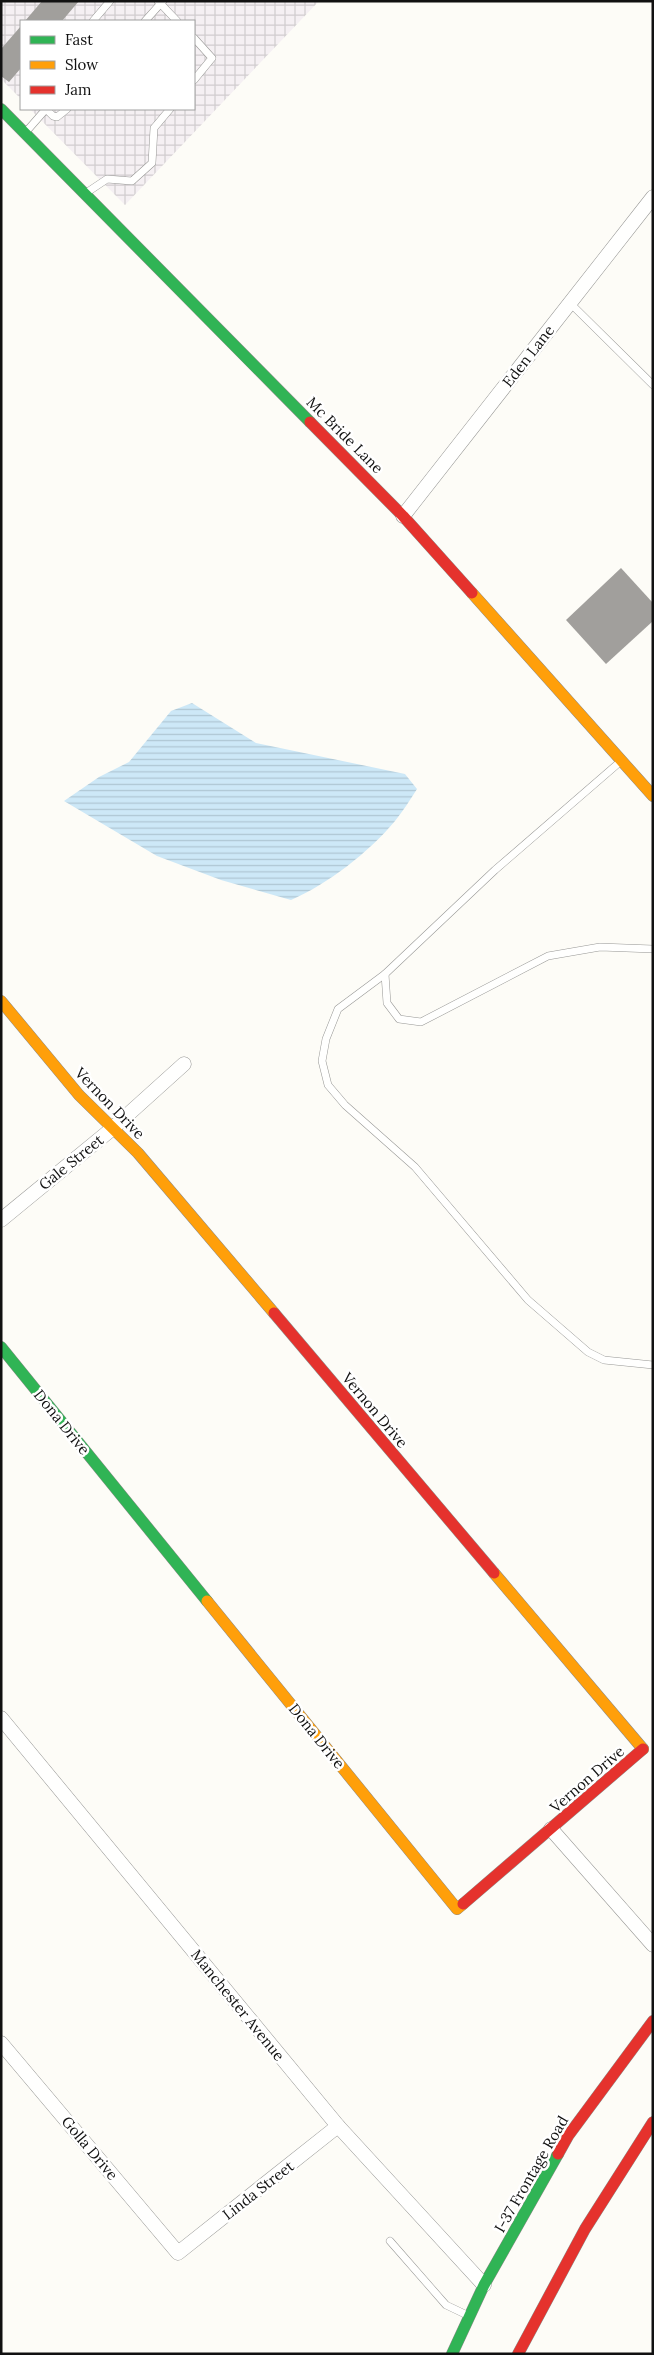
<svg xmlns="http://www.w3.org/2000/svg" width="654" height="2355" font-family="Lora,serif">
<style>
.industrial{fill:url(#industrial-grid)}
.water{fill:url(#water-rules)}
.building{fill:#a19f9c}
.lines{fill:none;stroke-linecap:round;stroke-linejoin:round}
.lane-casing{stroke:#979795;stroke-width:8}
.street-casing{stroke:#979795;stroke-width:15}
.fast-casing{stroke:#8e8d8b;stroke-width:12}
.slow-casing{stroke:#8e8d8b;stroke-width:12}
.jam-casing{stroke:#8e8d8b;stroke-width:12}
.lane{stroke:#fffffe;stroke-width:7}
.street{stroke:#fffffe;stroke-width:14}
.fast{stroke:#30b455;stroke-width:11}
.slow{stroke:#ff9f0a;stroke-width:11}
.jam{stroke:#e5322d;stroke-width:11}
.labels{text-anchor:middle;dominant-baseline:central;stroke-width:5;stroke-linejoin:round;paint-order:stroke}
.street-label{font-size:15px;fill:#111;stroke:#fff}
</style>
<defs>
<pattern id="industrial-grid" width="8" height="8" patternUnits="userSpaceOnUse" patternTransform="scale(1.25)"><rect width="8" height="8" fill="#f5f0f3"/><path d="M0 4h8M4 0v8" fill="none" stroke="#d1cdcf"/></pattern>
<pattern id="water-rules" width="6" height="5" patternUnits="userSpaceOnUse" patternTransform="scale(1.25)"><rect width="6" height="5" fill="#cde8f7"/><path d="M0 2.5h6" fill="none" stroke="#afc6d3"/></pattern>
</defs>
<rect width="100%" height="100%" fill="#fdfcf7"/>
<!-- industrial -->
<polygon class="industrial" points="1,1 319,1 125,205 30,109 194,109 194,21 21,21 21,99 1,79"/>
<!-- water -->
<path class="water" d="M192,703L256,743L405,774L417,789C410,800 403,811 395,821C369,852 328,884 291,900L221,880L157,856L64,801L99,777L129,762L171,711Z"/>
<!-- building -->
<g class="building">
<polygon points="42,1 79,1 62,21 25,21"/>
<polygon points="21,26 21,68 9,82 1,76 1,49"/>
<polygon points="621,568 653,603 653,621 606,664 566,620"/>
</g>
<g class="lines">
<!-- lane casing -->
<g class="lane-casing">
<g id="lane">
<polyline points="158,1 177,21"/>
<polyline points="93,21 110,1"/>
<polyline points="145,21 163,1"/>
<polyline points="194,38 212,58 194,80"/>
<polyline points="46,109 53,116 57,117 67,109"/>
<polyline points="25,133 46,109"/>
<polyline points="86,193 107,179 132,181 152,163 154,128 170,109"/>
<polyline points="570,303 653,385"/>
<polyline points="621,761 495,870 385,974 387,1003 399,1019 421,1022 548,956 600,947 653,949"/>
<polyline points="385,974 338,1009 326,1039 322,1061 328,1085 345,1105 415,1167 528,1300 588,1352 604,1360 653,1365"/>
<polyline points="390,2241 446,2305 467,2315"/>
</g>
</g>
<!-- street casing -->
<g class="street-casing">
<g id="street">
<polyline points="403,516 653,197"/>
<polyline points="1,1220 113,1128 184,1064"/>
<polyline points="1,1718 338,2126 484,2285"/>
<polyline points="551,1829 653,1945"/>
<polyline points="1,2043 178,2253 338,2126"/>
</g>
</g>
<!-- fast casing -->
<g class="fast-casing">
<g id="fast">
<polyline points="1,109 310,422"/>
<polyline points="1,1347 207,1601"/>
<polyline points="452,2354 484,2285 558,2154"/>
</g>
</g>
<!-- slow casing -->
<g class="slow-casing">
<g id="slow">
<polyline points="472,593 653,796"/>
<polyline points="1,1001 79,1095 138,1153 274,1313"/>
<polyline points="494,1573 643,1749"/>
<polyline points="207,1601 457,1909 463,1904"/>
</g>
</g>
<!-- jam casing -->
<g class="jam-casing">
<g id="jam">
<polyline points="310,422 403,516 472,593"/>
<polyline points="274,1313 494,1573"/>
<polyline points="463,1904 643,1749"/>
<polyline points="558,2154 568,2136 653,2021"/>
<polyline points="518,2354 585,2229 653,2122"/>
</g>
</g>
<!-- lane -->
<use href="#lane" class="lane"/>
<!-- street -->
<use href="#street" class="street"/>
<!-- fast -->
<use href="#fast" class="fast"/>
<!-- slow -->
<use href="#slow" class="slow"/>
<!-- jam -->
<use href="#jam" class="jam"/>
</g>
<g class="labels">
<!-- street labels -->
<g class="street-label">
<text transform="translate(528 356) rotate(-52)">Eden Lane</text>
<text transform="translate(345 435) rotate(45)">Mc Bride Lane</text>
<text transform="translate(110 1103) rotate(46)">Vernon Drive</text>
<text transform="translate(71 1162) rotate(-39)">Gale Street</text>
<text transform="translate(375 1410) rotate(50)">Vernon Drive</text>
<text transform="translate(62 1422) rotate(51)">Dona Drive</text>
<text transform="translate(317 1736) rotate(51)">Dona Drive</text>
<text transform="translate(587 1779) rotate(-41)">Vernon Drive</text>
<text transform="translate(238 2005) rotate(51)">Manchester Avenue</text>
<text transform="translate(90 2148) rotate(50)">Golla Drive</text>
<text transform="translate(531 2174) rotate(-60)">I-37 Frontage Road</text>
<text transform="translate(258 2190) rotate(-38)">Linda Street</text>
</g>
</g>
<!-- border -->
<rect width="654" height="2355" fill="none" stroke="#111111" stroke-width="5"/>
<!-- legend -->
<rect x="20" y="20" width="175" height="90" fill="#ffffff" stroke="#a0a0a0"/>
<rect x="30" y="36" width="25" height="8" fill="#30b455" stroke="#a0a0a0"/>
<text x="65" y="45" font-size="15" fill="#111111">Fast</text>
<rect x="30" y="61" width="25" height="8" fill="#ff9f0a" stroke="#a0a0a0"/>
<text x="65" y="70" font-size="15" fill="#111111">Slow</text>
<rect x="30" y="86" width="25" height="8" fill="#e5322d" stroke="#a0a0a0"/>
<text x="65" y="95" font-size="15" fill="#111111">Jam</text>
</svg>
